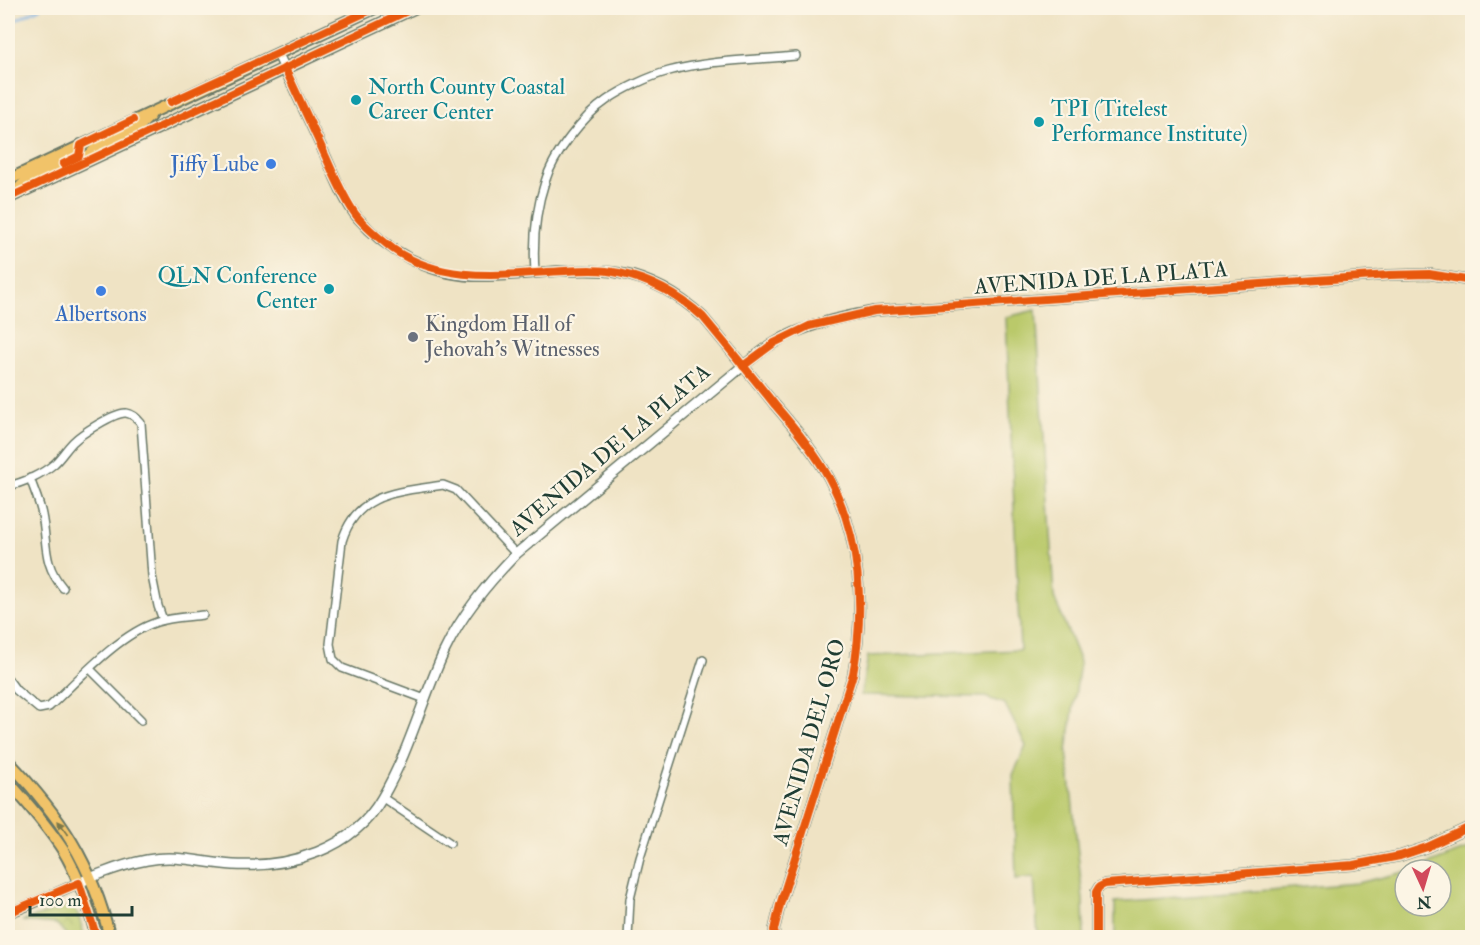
<svg xmlns="http://www.w3.org/2000/svg" width="1480" height="945" font-family="'IM FELL Double Pica',serif">
<style>
.grass{fill:#bac96b;stroke:#6c8350;stroke-width:1.5}
.park{fill:url(#park-crowns);stroke:#6c8350;stroke-width:1.5}
.lines{fill:none;stroke-linecap:round;stroke-linejoin:round}
.stream{stroke:#77b1e7;stroke-width:2}
.minor-casing{stroke:#687766;stroke-width:10}
.tertiary-casing{stroke:#687766;stroke-width:12}
.primary-casing{stroke:#687766;stroke-width:14}
.minor{stroke:#fff;stroke-width:7}
.tertiary{stroke:#fff;stroke-width:9}
.primary{stroke:#f1c369;stroke-width:10}
.cycleway-casing{stroke:#fcf5e5;stroke-width:11}
.cycleway{stroke:#e8590c;stroke-width:8}
.oneway{fill:#7d794c}
.culture-dot{fill:#0f9aa8;stroke:#fcf5e5;stroke-width:2}
.shop-dot{fill:#3f7fe0;stroke:#fcf5e5;stroke-width:2}
.worship-dot{fill:#6b7280;stroke:#fcf5e5;stroke-width:2}
.labels{text-anchor:middle;dominant-baseline:central;stroke-width:4.5;stroke-linejoin:round;paint-order:stroke}
.culture-label{font-size:22px;fill:#0d838f;stroke:#fcf5e5;text-anchor:start}
.shop-label{font-size:22px;fill:#366cbe;stroke:#fcf5e5;text-anchor:end}
.street-label{font-size:22px;fill:#1f3d34;stroke:#fcf5e5}
.worship-label{font-size:22px;fill:#5b616d;stroke:#fcf5e5;text-anchor:start}
</style>
<defs>
<pattern id="park-crowns" width="20" height="18" patternUnits="userSpaceOnUse" patternTransform="scale(1.5)"><rect width="20" height="18" fill="#bac96b"/><path d="M2 6a3 3 0 1 1 6 0M12 15a3 3 0 1 1 6 0" fill="none" stroke="#97a459"/></pattern>
</defs>
<rect width="100%" height="100%" fill="#fcf5e5"/>
<filter id="ink" filterUnits="userSpaceOnUse"><feTurbulence type="fractalNoise" baseFrequency=".0167" numOctaves="2"/><feDisplacementMap in="SourceGraphic" scale="12" xChannelSelector="R" yChannelSelector="G"/><feConvolveMatrix kernelMatrix="1 2 1 2 8 2 1 2 1" color-interpolation-filters="sRGB"/></filter>
<filter id="wash" filterUnits="userSpaceOnUse"><feTurbulence type="fractalNoise" baseFrequency=".008" numOctaves="4" result="noise"/><feDisplacementMap in="SourceGraphic" scale="24" xChannelSelector="R" yChannelSelector="G"/><feGaussianBlur stdDeviation="1.35" result="paint"/><feColorMatrix in="noise" values="0 0 0 0 0 0 0 0 0 0 0 0 0 0 0 0 0 1.4 0 .05"/><feComposite in="paint" operator="in"/></filter>
<g filter="url(#wash)">
<rect width="100%" height="100%" fill="#efe3c4"/>
<!-- grass -->
<g class="grass">
<polygon points="1036,310 1054,597 1080,662 1067,751 1083,900 1084,937 1038,937 1034,877 1016,879 1013,775 1026,746 1005,704 985,697 861,695 868,656 1020,650 1006,317"/>
<polygon points="1472,847 1472,937 1115,937 1115,902 1358,883 1405,872 1405,906 1441,906 1441,870 1413,870"/>
</g>
<!-- park -->
<polygon class="park" points="71,906 78,914 85,937 68,937 57,924 22,921"/>
<g class="lines">
<!-- stream -->
<polyline class="stream" points="8,24 40,8"/>
</g>
</g>
<g filter="url(#ink)">
<g class="lines">
<!-- minor casing -->
<g class="minor-casing">
<g id="minor">
<path d="M535,272C533,242 535,212 545,182C553,155 583,116 607,100C623,89 650,76 669,71C709,60 754,60 796,56"/>
<path d="M30,478C34,490 40,503 42,515C48,544 42,563 63,588"/>
<path d="M8,486C23,483 42,474 54,464C61,458 66,449 73,442C81,434 115,412 126,413C133,414 137,418 141,423L152,576L158,606L163,620"/>
<polyline points="90,669 141,720"/>
<path d="M8,679L16,690L39,709L49,707C78,680 119,634 157,622C172,617 189,617 203,615"/>
<path d="M425,699L342,668L333,659L330,644L342,541C357,491 400,492 443,485L456,490L516,554"/>
<polyline points="383,798 450,843"/>
<polyline points="628,938 630,899 640,858 703,660"/>
</g>
</g>
<!-- tertiary casing -->
<g class="tertiary-casing">
<g id="tertiary">
<path d="M278,54C294,88 310,123 326,157C335,177 344,201 358,218C387,251 428,274 473,276C502,277 531,273 560,271C579,271 599,269 619,273C652,279 678,294 703,317C727,346 751,375 775,405C795,428 814,451 829,478C861,538 865,609 853,674L780,905L774,930L775,938"/>
<path d="M8,913C54,897 98,869 147,860C178,854 202,863 233,865C288,868 353,850 382,798C409,752 422,700 444,652C462,614 487,584 516,554L743,366C753,358 763,350 774,343C805,324 840,318 874,311L1389,275L1429,274L1472,281"/>
<polyline points="1096,938 1096,892 1099,887 1105,884 1353,865 1400,856 1427,847 1472,826"/>
</g>
</g>
<!-- primary casing -->
<g class="primary-casing">
<g id="primary">
<polyline points="86,158 99,146 137,128 150,116"/>
<polyline points="8,180 375,8"/>
<polyline points="13,194 25,182 79,156 81,145"/>
<polyline points="8,198 414,8"/>
<path d="M8,761C60,816 92,863 110,938"/>
<path d="M8,781C27,803 47,825 63,850C79,876 89,908 97,938"/>
</g>
</g>
<!-- minor -->
<use href="#minor" class="minor"/>
<!-- tertiary -->
<use href="#tertiary" class="tertiary"/>
<!-- primary -->
<use href="#primary" class="primary"/>
<!-- cycleway casing -->
<g class="cycleway-casing">
<g id="cycleway">
<path d="M285,68C298,97 312,126 325,155C334,175 343,197 356,215C366,228 380,239 393,249C444,285 506,274 565,271C583,270 601,269 619,273C652,280 678,294 703,317C727,346 751,375 775,405C795,428 814,451 829,478C861,538 865,609 853,674L780,905L774,930L775,938"/>
<polyline points="171,102 375,8"/>
<polyline points="63,164 79,156 81,145 133,120"/>
<polyline points="8,198 414,8"/>
<polyline points="743,366 774,343 809,326 874,311 1389,275 1429,274 1472,281"/>
<polyline points="8,913 79,883 97,938"/>
<polyline points="1096,938 1096,892 1099,887 1105,884 1353,865 1400,856 1427,847 1472,826"/>
</g>
</g>
<!-- cycleway -->
<use href="#cycleway" class="cycleway"/>
</g>
<!-- one-way arrows -->
<defs><path id="oneway-solid" d="M-6-.8H1V-3.2L6.5 0L1 3.2V.8H-6Z" transform="scale(1.5)"/></defs>
<use class="oneway" href="#oneway-solid" transform="translate(63 828) rotate(-126)"/>
</g>
<!-- markers -->
<g class="culture-dot">
<circle cx="356" cy="100" r="6"/>
<circle cx="1039" cy="122" r="6"/>
<circle cx="329" cy="289" r="6"/>
</g>
<g class="shop-dot">
<circle cx="271" cy="164" r="6"/>
<circle cx="101" cy="291" r="6"/>
</g>
<circle class="worship-dot" cx="413" cy="337" r="6"/>
<g class="labels">
<!-- culture labels -->
<g class="culture-label">
<text x="368" y="87">North County Coastal<tspan x="368" dy="25">Career Center</tspan></text>
<text x="1051" y="109">TPI (Titelest<tspan x="1051" dy="25">Performance Institute)</tspan></text>
<text x="317" y="276" text-anchor="end">QLN Conference<tspan x="317" dy="25">Center</tspan></text>
</g>
<!-- shop labels -->
<g class="shop-label">
<text x="259" y="164">Jiffy Lube</text>
<text x="101" y="314" text-anchor="middle">Albertsons</text>
</g>
<!-- street labels -->
<g class="street-label">
<text transform="translate(1101 278) rotate(-4)">AVENIDA DE LA PLATA</text>
<text transform="translate(610 450) rotate(-40)">AVENIDA DE LA PLATA</text>
<text transform="translate(809 742) rotate(-74)">AVENIDA DEL ORO</text>
</g>
<!-- worship labels -->
<g class="worship-label">
<text x="425" y="324">Kingdom Hall of<tspan x="425" dy="25">Jehovah's Witnesses</tspan></text>
</g>
</g>
<!-- margin -->
<rect width="1480" height="945" fill="none" stroke="#fcf5e5" stroke-width="30"/>
<!-- north arrow -->
<g transform="translate(1423 888) rotate(176)"><circle r="28" fill="#fcf5e5" stroke="#a4ab9e" stroke-width="1.5"/>
<path d="M0-4.5L10 22L0 15L-10 22Z" fill="#d1495b"/>
<text y="-9" font-size="16" font-weight="bold" text-anchor="middle" fill="#1f3d34">N</text>
</g>
<!-- scale -->
<path d="M30 906v9h102v-9" fill="none" stroke="#1f3d34" stroke-width="3"/>
<text x="39" y="906" font-size="18" fill="#1f3d34" stroke="#fcf5e5" stroke-width="4.5" paint-order="stroke">100 m</text>
</svg>
